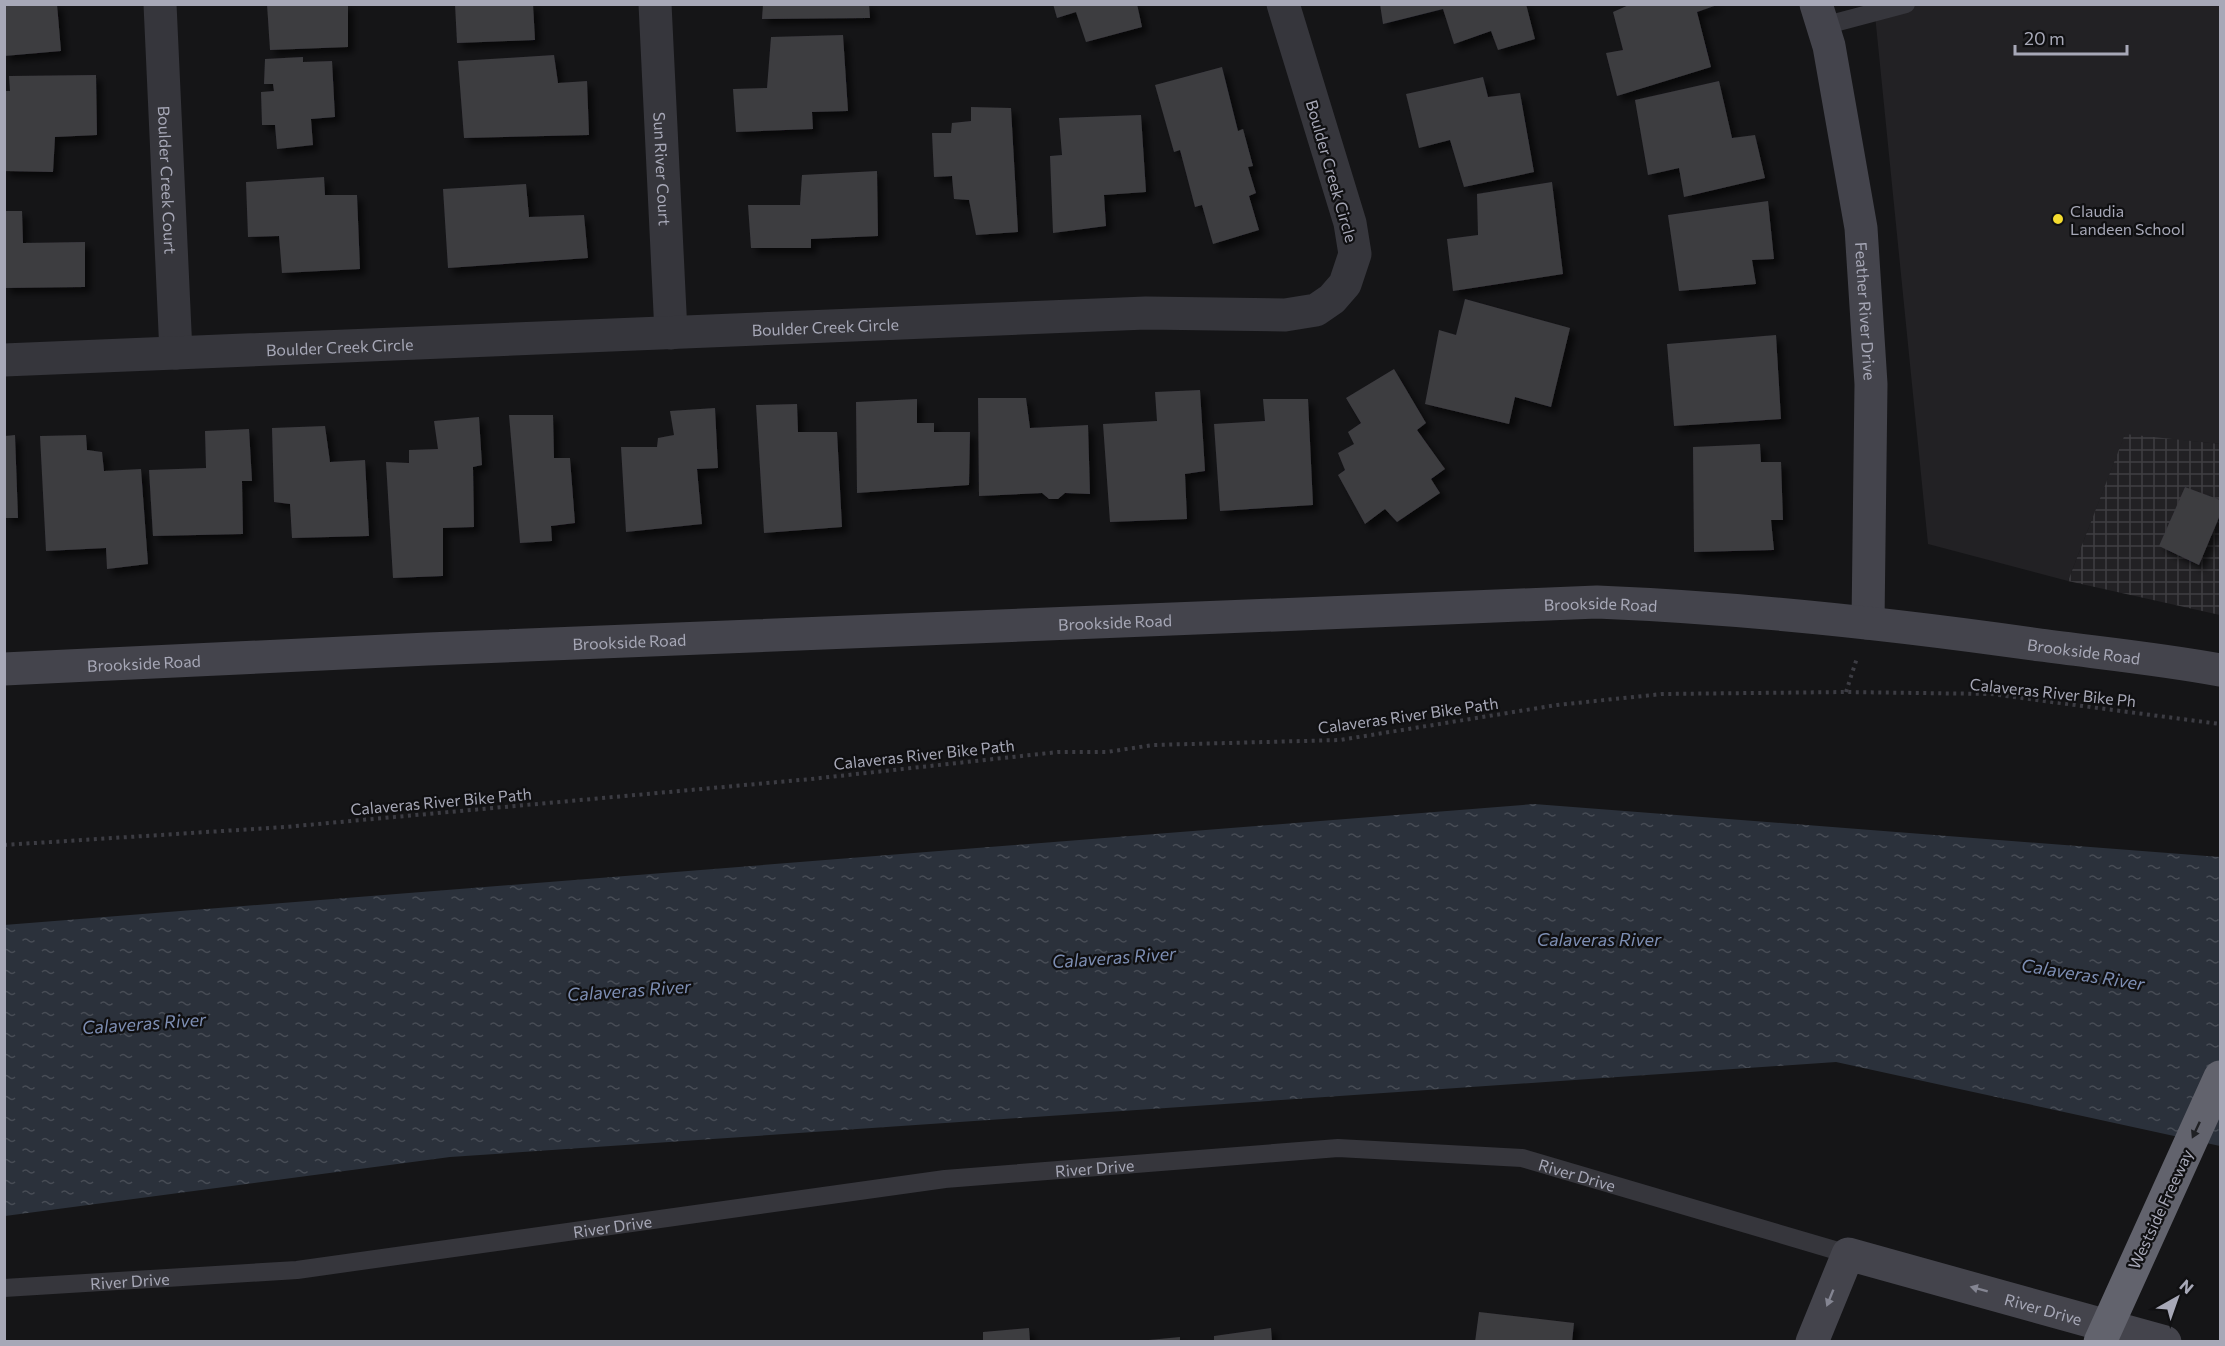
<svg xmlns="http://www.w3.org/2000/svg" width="2225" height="1346" font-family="Commissioner,sans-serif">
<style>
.built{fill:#222124}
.industrial{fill:url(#industrial-grid)}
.water{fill:url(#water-ripples)}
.building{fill:#3d3c41;filter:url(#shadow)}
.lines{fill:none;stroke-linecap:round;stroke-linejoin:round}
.path{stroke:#3c3c43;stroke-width:4;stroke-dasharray:3 4.5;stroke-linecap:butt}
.lane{stroke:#36363c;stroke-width:18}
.street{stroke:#36363c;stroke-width:33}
.secondary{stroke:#44444c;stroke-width:33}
.highway-bridge{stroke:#62636d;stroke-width:33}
.oneway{fill:#202124}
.oneway2{fill:#848592}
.poi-dot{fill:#f5dc2f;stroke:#101012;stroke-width:2}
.labels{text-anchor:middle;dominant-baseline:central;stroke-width:4.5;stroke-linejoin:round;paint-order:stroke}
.street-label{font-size:16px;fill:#a7a8b7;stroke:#101012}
.poi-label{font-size:16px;fill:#a7a8b7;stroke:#101012;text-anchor:start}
.water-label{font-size:18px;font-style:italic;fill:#7d8eb3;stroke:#101012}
</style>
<defs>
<pattern id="industrial-grid" width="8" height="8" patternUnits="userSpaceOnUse" patternTransform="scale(1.5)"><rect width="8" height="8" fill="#222124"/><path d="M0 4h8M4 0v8" fill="none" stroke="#3f3e42"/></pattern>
<pattern id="water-ripples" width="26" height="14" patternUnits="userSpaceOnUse" patternTransform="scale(1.5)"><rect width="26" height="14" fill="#2b313b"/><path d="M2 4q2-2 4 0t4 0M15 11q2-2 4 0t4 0" fill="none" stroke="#474c55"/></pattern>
<filter id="shadow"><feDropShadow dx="5.5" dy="5.5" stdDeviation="3" flood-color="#0009"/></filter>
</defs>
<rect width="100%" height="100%" fill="#151517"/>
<!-- built -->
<polygon class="built" points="1874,5 2220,5 2220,444 2125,435 2068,581 1928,544"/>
<!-- industrial -->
<polygon class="industrial" points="2125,434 2220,444 2220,615 2068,581"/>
<!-- water -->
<polygon class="water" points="1534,804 2220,857 2220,1146 1836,1062 450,1157 5,1216 4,925"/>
<!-- building -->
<g class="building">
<polygon points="4,4 57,4 61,51 4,56"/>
<polygon points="267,4 348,4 348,47 270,50"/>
<polygon points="455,4 533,4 535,40 457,43"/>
<polygon points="763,4 869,4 870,18 762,19"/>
<polygon points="1053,4 1137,4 1142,27 1086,42 1076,12 1057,18"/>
<polygon points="1380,4 1526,4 1535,39 1498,50 1491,31 1454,44 1443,9 1383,24"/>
<polygon points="1631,4 1720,4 1697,12 1711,67 1617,96 1606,53 1623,50 1613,12"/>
<polygon points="843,35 848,111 812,112 813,129 736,132 733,89 767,88 771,37"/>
<polygon points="554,55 558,83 587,81 589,135 464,138 458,61"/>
<polygon points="303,57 303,62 332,61 335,117 311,119 313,145 277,149 275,125 262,125 261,92 274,91 273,84 264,84 265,59"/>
<polygon points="1222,67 1238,131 1243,129 1253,166 1248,167 1256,193 1249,196 1259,230 1213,244 1202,205 1195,207 1180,150 1174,152 1155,85"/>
<polygon points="96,75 97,135 55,137 53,172 4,171 4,91 10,91 9,76"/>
<polygon points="1483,77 1488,97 1520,93 1534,172 1464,187 1450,140 1419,148 1406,94"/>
<polygon points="1719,81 1732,138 1755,135 1765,178 1684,197 1679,168 1648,175 1635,100"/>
<polygon points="971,107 1011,108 1018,232 976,235 969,200 954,199 952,176 934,177 932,133 951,133 952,123 971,121"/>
<polygon points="1141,115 1146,192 1104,195 1106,226 1053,233 1050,156 1062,155 1059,118"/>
<polygon points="877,171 878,236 811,239 811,248 751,248 748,205 800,205 802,175"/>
<polygon points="324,177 325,195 357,195 360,269 282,273 279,236 248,237 246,182"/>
<polygon points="1552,182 1563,274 1453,291 1447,239 1478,235 1477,194"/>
<polygon points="526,184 529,217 584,215 588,258 448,268 443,189"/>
<polygon points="1768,201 1774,259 1752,260 1756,284 1679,291 1668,215"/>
<polygon points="5,211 22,211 23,243 85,242 85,287 5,288"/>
<polygon points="1465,299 1570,328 1551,407 1515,397 1509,424 1425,404 1439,330 1456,335"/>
<polygon points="1776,335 1781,419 1674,426 1667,344"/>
<polygon points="1394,369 1426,423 1417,430 1445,469 1431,479 1440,493 1397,522 1385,509 1365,524 1338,475 1345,470 1338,453 1354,444 1348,432 1361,423 1346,398"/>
<polygon points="1200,390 1205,471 1185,474 1187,519 1110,522 1103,424 1157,421 1155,392"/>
<polygon points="978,398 1026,398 1030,428 1088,425 1090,494 1065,493 1058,499 1049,499 1042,493 979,496"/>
<polygon points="917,399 917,423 934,423 934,432 970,432 969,485 857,493 856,402"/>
<polygon points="1263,399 1308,399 1313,505 1220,511 1214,424 1265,421"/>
<polygon points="797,404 798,432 837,432 842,527 764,533 756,405"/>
<polygon points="715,408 718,468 697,469 702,524 626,532 621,447 657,447 658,438 674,435 670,411"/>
<polygon points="509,415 553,415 554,458 570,458 575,523 551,526 552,541 520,543"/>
<polygon points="479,417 482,465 473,467 474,527 443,528 443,576 393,578 386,462 409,463 409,450 438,449 434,421"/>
<polygon points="325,426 330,462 365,460 369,536 292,538 290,504 274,502 272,428"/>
<polygon points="249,429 252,481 242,481 243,534 153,536 149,470 206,468 205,431"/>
<polygon points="15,435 18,518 5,518 5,436"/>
<polygon points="86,435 87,450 102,452 104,471 141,469 148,564 107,569 106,548 46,551 40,436"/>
<polygon points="1760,444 1761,462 1781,462 1783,520 1771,520 1774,550 1694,552 1693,447"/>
<polygon points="2185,487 2220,500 2220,515 2199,565 2159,546"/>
<polygon points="1479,1312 1574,1323 1572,1342 1475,1342"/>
<polygon points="1029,1328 1030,1342 983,1342 983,1332"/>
<polygon points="1271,1328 1272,1342 1214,1342 1214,1336"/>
<polygon points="1180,1337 1180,1342 1149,1342 1149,1340"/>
</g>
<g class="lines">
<!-- path -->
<g class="path">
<polyline points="1846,692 1857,658"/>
<polyline points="4,845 285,827 811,779 1058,752 1107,752 1153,745 1340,740 1557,705 1662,694 1846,692 1991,694 2220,724"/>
</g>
<!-- lane -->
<g class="lane">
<polyline points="1823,26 1906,4"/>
<path id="s1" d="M4,1288L297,1270L945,1179L1338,1148L1522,1158L1848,1254"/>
</g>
<!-- street -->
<g class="street">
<path id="s2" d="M160,4L176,353"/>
<path id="s3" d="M655,4L671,333"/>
<path id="s4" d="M4,360L1146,313L1285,315L1316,310L1332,299L1345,284L1355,254L1350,223L1283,4"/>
</g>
<!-- secondary -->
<g class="secondary">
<path id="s5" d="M1816,4L1829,46L1861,228L1871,384L1868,623"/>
<path id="s6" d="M4,669L428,649L1597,602C1745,608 1893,624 2040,645C2100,653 2161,659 2220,670"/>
<path id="s7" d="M1812,1342L1848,1254L2165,1342"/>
</g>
<!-- highway-bridge -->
<polyline class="highway-bridge" points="2100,1342 2220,1077"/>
</g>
<!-- one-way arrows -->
<defs><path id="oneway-solid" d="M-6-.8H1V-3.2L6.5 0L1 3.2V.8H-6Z" transform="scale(1.5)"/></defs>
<use class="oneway" href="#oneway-solid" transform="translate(2196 1130) rotate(115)"/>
<g class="oneway2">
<use href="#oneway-solid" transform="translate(1979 1289) rotate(-165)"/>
<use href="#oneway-solid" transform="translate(1830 1298) rotate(112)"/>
</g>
<!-- markers -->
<circle class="poi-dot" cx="2058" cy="219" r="6"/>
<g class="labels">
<!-- street labels -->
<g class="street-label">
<text stroke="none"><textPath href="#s3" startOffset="165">Sun River Court</textPath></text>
<text transform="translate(1332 171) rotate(74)">Boulder Creek Circle</text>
<text stroke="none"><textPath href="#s2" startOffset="176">Boulder Creek Court</textPath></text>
<text stroke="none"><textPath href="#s5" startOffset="312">Feather River Drive</textPath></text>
<text stroke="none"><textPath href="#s4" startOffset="822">Boulder Creek Circle</textPath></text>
<text stroke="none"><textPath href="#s4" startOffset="336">Boulder Creek Circle</textPath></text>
<text stroke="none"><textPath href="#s6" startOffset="1598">Brookside Road</textPath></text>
<text stroke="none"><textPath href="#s6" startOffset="1112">Brookside Road</textPath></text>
<text stroke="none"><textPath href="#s6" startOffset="626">Brookside Road</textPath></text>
<text stroke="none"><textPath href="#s6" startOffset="2084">Brookside Road</textPath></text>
<text stroke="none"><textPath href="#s6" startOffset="140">Brookside Road</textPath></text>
<text transform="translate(2053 692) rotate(6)">Calaveras River Bike Ph</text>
<text transform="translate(1408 715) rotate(-8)">Calaveras River Bike Path</text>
<text transform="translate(924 754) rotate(-6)">Calaveras River Bike Path</text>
<text transform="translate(441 801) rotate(-5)">Calaveras River Bike Path</text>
<text stroke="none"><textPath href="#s1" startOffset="1098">River Drive</textPath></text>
<text stroke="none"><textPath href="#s1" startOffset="1584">River Drive</textPath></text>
<text transform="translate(2160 1209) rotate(-65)">Westside Freeway</text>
<text stroke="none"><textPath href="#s1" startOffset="612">River Drive</textPath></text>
<text stroke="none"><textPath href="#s1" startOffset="126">River Drive</textPath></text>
<text stroke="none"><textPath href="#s7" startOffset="298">River Drive</textPath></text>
</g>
<!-- poi labels -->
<g class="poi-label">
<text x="2070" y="210">Claudia<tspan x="2070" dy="18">Landeen School</tspan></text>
</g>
<!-- water labels -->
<g class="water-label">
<text x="1599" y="939">Calaveras River</text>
<text transform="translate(1114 957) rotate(-4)">Calaveras River</text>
<text transform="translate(2083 974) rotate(9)">Calaveras River</text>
<text transform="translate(629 990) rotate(-4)">Calaveras River</text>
<text transform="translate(144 1023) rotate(-4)">Calaveras River</text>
</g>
</g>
<!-- border -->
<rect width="2225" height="1346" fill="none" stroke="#a7a8b7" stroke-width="12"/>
<!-- north arrow -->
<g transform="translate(2177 1298) rotate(40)" stroke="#101012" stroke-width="4.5" paint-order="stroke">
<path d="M0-4.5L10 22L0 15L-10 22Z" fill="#a7a8b7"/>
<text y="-9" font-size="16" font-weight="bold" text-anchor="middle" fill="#a7a8b7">N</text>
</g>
<!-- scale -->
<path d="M2015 45v9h112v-9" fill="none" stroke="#a7a8b7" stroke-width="3"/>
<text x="2024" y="45" font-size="18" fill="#a7a8b7" stroke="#101012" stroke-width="4.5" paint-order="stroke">20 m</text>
</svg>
